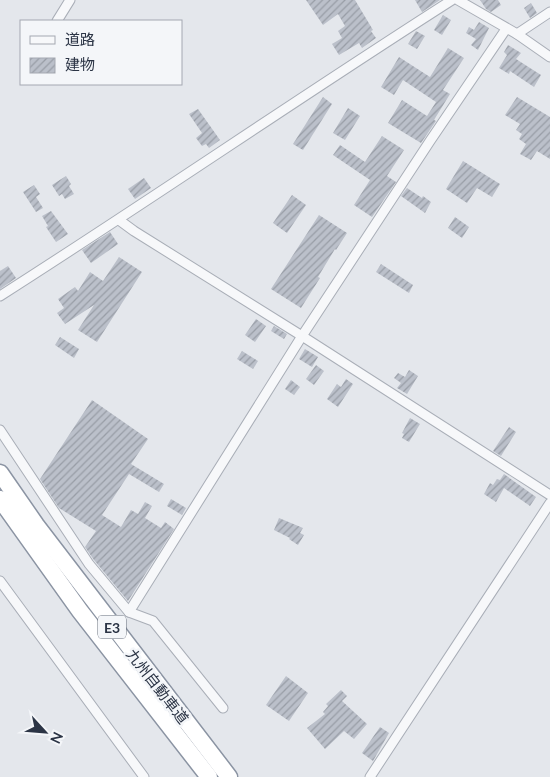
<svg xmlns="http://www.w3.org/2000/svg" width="550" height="777" font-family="Lato,'Noto Sans JP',sans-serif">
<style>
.building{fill:url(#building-hatch)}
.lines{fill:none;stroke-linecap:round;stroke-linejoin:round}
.street-casing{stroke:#a9aeb7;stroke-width:11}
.highway-casing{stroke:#8b94a3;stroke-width:19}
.street{stroke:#f7f8fa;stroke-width:9}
.highway{stroke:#fff;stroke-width:16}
.labels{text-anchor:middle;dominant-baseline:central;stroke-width:5;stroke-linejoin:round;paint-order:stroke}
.shield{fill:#f4f6f9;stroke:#676e7b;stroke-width:1}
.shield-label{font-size:14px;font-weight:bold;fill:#2b3445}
.street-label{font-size:15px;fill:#2b3445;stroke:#f4f6f9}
</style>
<defs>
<pattern id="building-hatch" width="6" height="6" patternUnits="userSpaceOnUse" patternTransform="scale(1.25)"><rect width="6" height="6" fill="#bbc0ca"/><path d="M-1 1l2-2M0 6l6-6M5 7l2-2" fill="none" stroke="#989da6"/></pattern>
</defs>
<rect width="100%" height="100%" fill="#e4e7ec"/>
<!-- building -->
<g class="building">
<polygon points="306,0 355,0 373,30 371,31 376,38 362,48 359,43 339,55 332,44 342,38 338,31 345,26 338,14 323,25"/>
<polygon points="415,0 440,0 422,12"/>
<polygon points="480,0 498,0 501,5 491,12 486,9"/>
<polygon points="531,3 537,13 530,18 524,8"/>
<polygon points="443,15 451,20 442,35 434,30"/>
<polygon points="479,22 489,28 478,50 471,45 476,39 466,33 469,27 474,30"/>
<polygon points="416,31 425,36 417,49 408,44"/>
<polygon points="508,45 521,53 516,59 541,75 534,87 510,71 509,74 499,68 507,55 504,52"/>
<polygon points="448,48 464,58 443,90 450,94 434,120 436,121 421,143 388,123 402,100 427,116 436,102 403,80 394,95 381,87 399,57 430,77"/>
<polygon points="323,97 332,104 303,150 293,144"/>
<polygon points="517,97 550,117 550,159 537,151 531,160 520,154 526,144 519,139 522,134 516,130 520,124 505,115"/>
<polygon points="348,108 360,116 345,140 333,133"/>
<polygon points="198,109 220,140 209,148 206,144 202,146 196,138 202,133 189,114"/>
<polygon points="382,136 404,150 387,176 396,182 372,217 354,205 370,180 333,155 340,145 365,162"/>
<polygon points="463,161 500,184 492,197 477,188 467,203 446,189"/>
<polygon points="66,176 71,184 69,186 74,194 65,199 62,194 59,196 52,185"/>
<polygon points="144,178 151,188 135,199 128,189"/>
<polygon points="34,185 40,194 36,197 43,208 36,212 23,192"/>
<polygon points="407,188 422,198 423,196 431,202 425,213 401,196"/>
<polygon points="292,195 306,205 287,233 273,223"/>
<polygon points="51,211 68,234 56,242 46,227 48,226 42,216"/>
<polygon points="319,215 347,233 336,250 335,249 318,277 320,278 301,308 271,289"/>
<polygon points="455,217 469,227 462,238 448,228"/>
<polygon points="110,232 118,244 91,263 82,250"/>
<polygon points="119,257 142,272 97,342 78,330 94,305 65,324 57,313 64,308 58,299 75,287 78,291 90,272 103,281"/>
<polygon points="381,264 413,285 409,293 376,272"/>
<polygon points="8,266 16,278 0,289 0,271"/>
<polygon points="256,319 266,326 255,342 245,335"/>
<polygon points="274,326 287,334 284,339 271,331"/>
<polygon points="60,337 79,349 74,358 55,345"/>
<polygon points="305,349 318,357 312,367 299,359"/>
<polygon points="242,351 258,361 253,369 237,359"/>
<polygon points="316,365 324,371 314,385 306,379"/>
<polygon points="409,370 418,376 407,394 397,388 401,383 394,378 398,373 405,377"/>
<polygon points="346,379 353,384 338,407 327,399 337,384 341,387"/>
<polygon points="291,380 300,387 294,395 285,389"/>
<polygon points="92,400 148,439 131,464 164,484 159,492 129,474 102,515 121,527 131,510 138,514 145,502 152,506 145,518 161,528 165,522 174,529 128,601 94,560 85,547 96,531 59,508 40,479"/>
<polygon points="410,418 420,424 409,442 402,438 404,434 402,433"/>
<polygon points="509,427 516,432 501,456 493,451"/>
<polygon points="504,474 536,497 530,506 504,488 496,502 484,494 490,483 493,485 497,479 500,480"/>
<polygon points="171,499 186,508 182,515 167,506"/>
<polygon points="279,518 303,528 300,533 304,535 298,545 289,539 290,538 274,530"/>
<polygon points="286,676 308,693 289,721 266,705"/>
<polygon points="341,690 347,696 342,701 367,724 354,739 344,731 325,749 307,728 325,714 323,712 328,706 326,704"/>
<polygon points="380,727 389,733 373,761 362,753"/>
</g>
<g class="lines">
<!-- street casing -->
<g class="street-casing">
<g id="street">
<polyline points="458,0 517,34 550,57"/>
<polyline points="57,21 70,0"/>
<polyline points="517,34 550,12"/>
<polyline points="119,220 134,231 302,336 550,495"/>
<path d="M0,296C152,199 300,97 452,0"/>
<polyline points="0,430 89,564 129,612 153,621 223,708"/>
<polyline points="0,581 144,777"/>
<polyline points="129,612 302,336 430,141 506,29"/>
<polyline points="370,777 550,503"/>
</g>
</g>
<!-- highway casing -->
<g class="highway-casing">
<g id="highway">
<polyline points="0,473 36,525 229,777"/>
<polyline points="0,499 80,611 209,777"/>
</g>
</g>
<!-- street -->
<use href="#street" class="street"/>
<!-- highway -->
<use href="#highway" class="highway"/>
</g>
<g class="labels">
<!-- shield labels -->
<rect class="shield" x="98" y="615.5" width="28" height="23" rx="4"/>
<g class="shield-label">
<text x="112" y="627">E3</text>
</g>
<!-- street labels -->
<g class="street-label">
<text transform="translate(158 686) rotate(52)">九州自動車道</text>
</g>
</g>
<!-- legend -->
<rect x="20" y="20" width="162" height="65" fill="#f4f6f9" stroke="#a4a8b1"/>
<rect x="30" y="36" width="25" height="8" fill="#f7f8fa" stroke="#a4a8b1"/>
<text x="65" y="45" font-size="15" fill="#2b3445">道路</text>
<rect x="30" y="58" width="25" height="15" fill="url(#building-hatch)" stroke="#a4a8b1"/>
<text x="65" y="70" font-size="15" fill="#2b3445">建物</text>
<!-- north arrow -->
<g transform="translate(45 732) rotate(116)" stroke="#f4f6f9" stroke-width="4" paint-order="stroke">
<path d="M0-4L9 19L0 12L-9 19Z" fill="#2b3445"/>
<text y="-8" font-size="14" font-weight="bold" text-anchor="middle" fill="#2b3445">N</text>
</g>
</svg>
